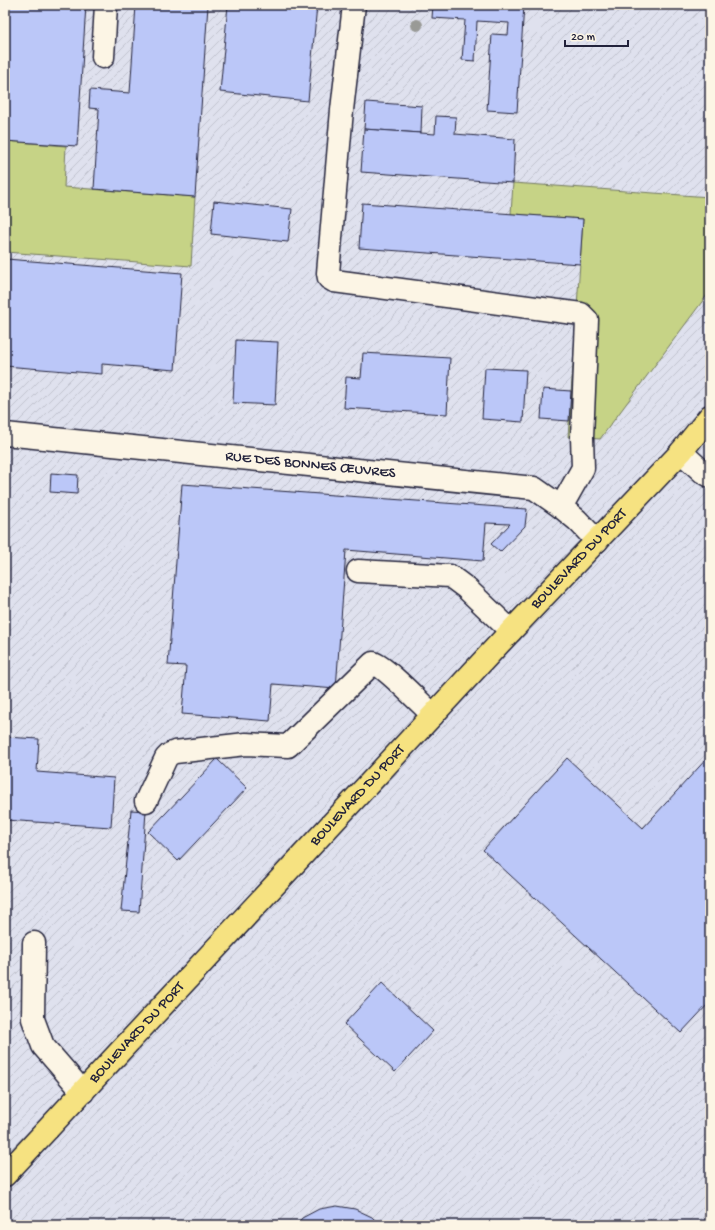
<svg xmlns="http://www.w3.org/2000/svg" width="715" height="1230" font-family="'Gochi Hand',sans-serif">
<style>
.industrial{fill:url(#industrial-furrows)}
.green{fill:#c6d386;stroke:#747a60}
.building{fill:#bbc7f8;stroke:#22223b}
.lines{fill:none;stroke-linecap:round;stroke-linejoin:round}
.minor-casing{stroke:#22223b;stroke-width:25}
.major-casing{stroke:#22223b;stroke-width:25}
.minor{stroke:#fcf5e5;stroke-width:22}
.major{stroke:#f6e281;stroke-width:22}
.tree{fill:#999a96}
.labels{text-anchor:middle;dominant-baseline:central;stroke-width:3;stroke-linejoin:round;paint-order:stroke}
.street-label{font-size:15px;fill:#22223b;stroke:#fcf5e5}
</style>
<defs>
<pattern id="industrial-furrows" width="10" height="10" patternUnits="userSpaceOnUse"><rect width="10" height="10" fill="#dfe1ee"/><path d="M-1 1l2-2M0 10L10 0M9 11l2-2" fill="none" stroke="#bfc1cd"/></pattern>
</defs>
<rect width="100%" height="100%" fill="#efece9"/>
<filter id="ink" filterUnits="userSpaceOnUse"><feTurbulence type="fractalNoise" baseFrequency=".025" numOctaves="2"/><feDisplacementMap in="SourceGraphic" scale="8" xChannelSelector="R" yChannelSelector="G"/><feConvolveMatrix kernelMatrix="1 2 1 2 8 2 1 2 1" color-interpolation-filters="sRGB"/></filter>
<g filter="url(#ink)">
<!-- industrial -->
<rect class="industrial" x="5" y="5" width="705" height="1220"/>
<!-- green -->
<g class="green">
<polygon points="5,141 66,146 64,187 195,197 191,266 5,252"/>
<polygon points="513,183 710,197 710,291 600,439 568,437 583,219 511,214"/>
</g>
<!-- building -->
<g class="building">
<polygon points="5,5 86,5 77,146 5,141"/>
<polygon points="136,5 208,5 195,197 94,189 99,109 89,108 90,90 130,93"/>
<polygon points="228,5 317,5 308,101 220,92"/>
<polygon points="433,5 524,5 517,112 487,110 492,34 508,35 509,23 477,21 475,61 462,60 465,20 432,18"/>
<polygon points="366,102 422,106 421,133 364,129"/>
<polygon points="436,116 456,117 455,134 515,139 513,183 361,172 364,129 435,134"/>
<polygon points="214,201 292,209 288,242 211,234"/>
<polygon points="362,203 583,219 580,264 359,248"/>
<polygon points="6,259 182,273 175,370 102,364 102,374 5,366"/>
<polygon points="236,340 278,342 275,405 233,403"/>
<polygon points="363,353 450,358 447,414 344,408 346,377 361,378"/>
<polygon points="485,368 526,370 523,422 482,419"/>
<polygon points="543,389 571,391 569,421 541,419"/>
<polygon points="51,473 78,475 77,494 50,492"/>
<polygon points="182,484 527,509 525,526 500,552 491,544 510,524 486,523 483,561 346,550 336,689 273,684 270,721 182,714 186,666 168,665"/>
<polygon points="5,737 39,739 37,772 114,778 111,827 5,820"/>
<polygon points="710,755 710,1002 681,1033 483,850 567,758 643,828"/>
<polygon points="217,759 247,788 178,861 148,832"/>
<polygon points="131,810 146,811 139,912 121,911"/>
<polygon points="382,983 433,1031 395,1072 344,1024"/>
<polygon points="337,1206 355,1209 372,1217 380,1225 296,1225 302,1218 319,1209"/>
</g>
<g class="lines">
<!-- minor casing -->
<g class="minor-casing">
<g id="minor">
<polyline points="354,5 342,110 328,273 329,278 334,281 581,314 587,320 582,437 583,468 561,507"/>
<polyline points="103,57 106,5"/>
<path id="s1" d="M5,434L534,488L561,507L577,520L597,541"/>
<polyline points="681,452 703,472 710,476"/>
<polyline points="358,571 450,576 466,588 511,631"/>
<path d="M146,801L166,758L170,754L175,752L246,744L288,746L373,663C385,666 422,705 433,715"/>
<polyline points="34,943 33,1019 43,1046 83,1092"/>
</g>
</g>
<!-- major casing -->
<g class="major-casing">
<g id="major">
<path id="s2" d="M5,1175L511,631L681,452L710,416"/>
</g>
</g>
<!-- minor -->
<use href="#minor" class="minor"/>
<!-- major -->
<use href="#major" class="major"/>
</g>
<!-- trees -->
<circle class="tree" cx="417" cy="25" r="6"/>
</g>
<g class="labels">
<!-- street labels -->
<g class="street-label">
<text stroke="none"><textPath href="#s1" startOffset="307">RUE DES BONNES ŒUVRES</textPath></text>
<text stroke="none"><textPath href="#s2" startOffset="842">BOULEVARD DU PORT</textPath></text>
<text stroke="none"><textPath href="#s2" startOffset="518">BOULEVARD DU PORT</textPath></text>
<text stroke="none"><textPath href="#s2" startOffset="194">BOULEVARD DU PORT</textPath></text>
</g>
</g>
<!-- margin -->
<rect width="715" height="1230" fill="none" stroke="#fcf5e5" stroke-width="20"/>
<rect x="10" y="10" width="695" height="1210" fill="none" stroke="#22223b" stroke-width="1.5" filter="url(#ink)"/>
<!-- scale -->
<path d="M565 40v6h63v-6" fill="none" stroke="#22223b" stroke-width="2"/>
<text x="571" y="40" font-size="12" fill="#22223b" stroke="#fcf5e5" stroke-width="3" paint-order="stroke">20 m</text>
</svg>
